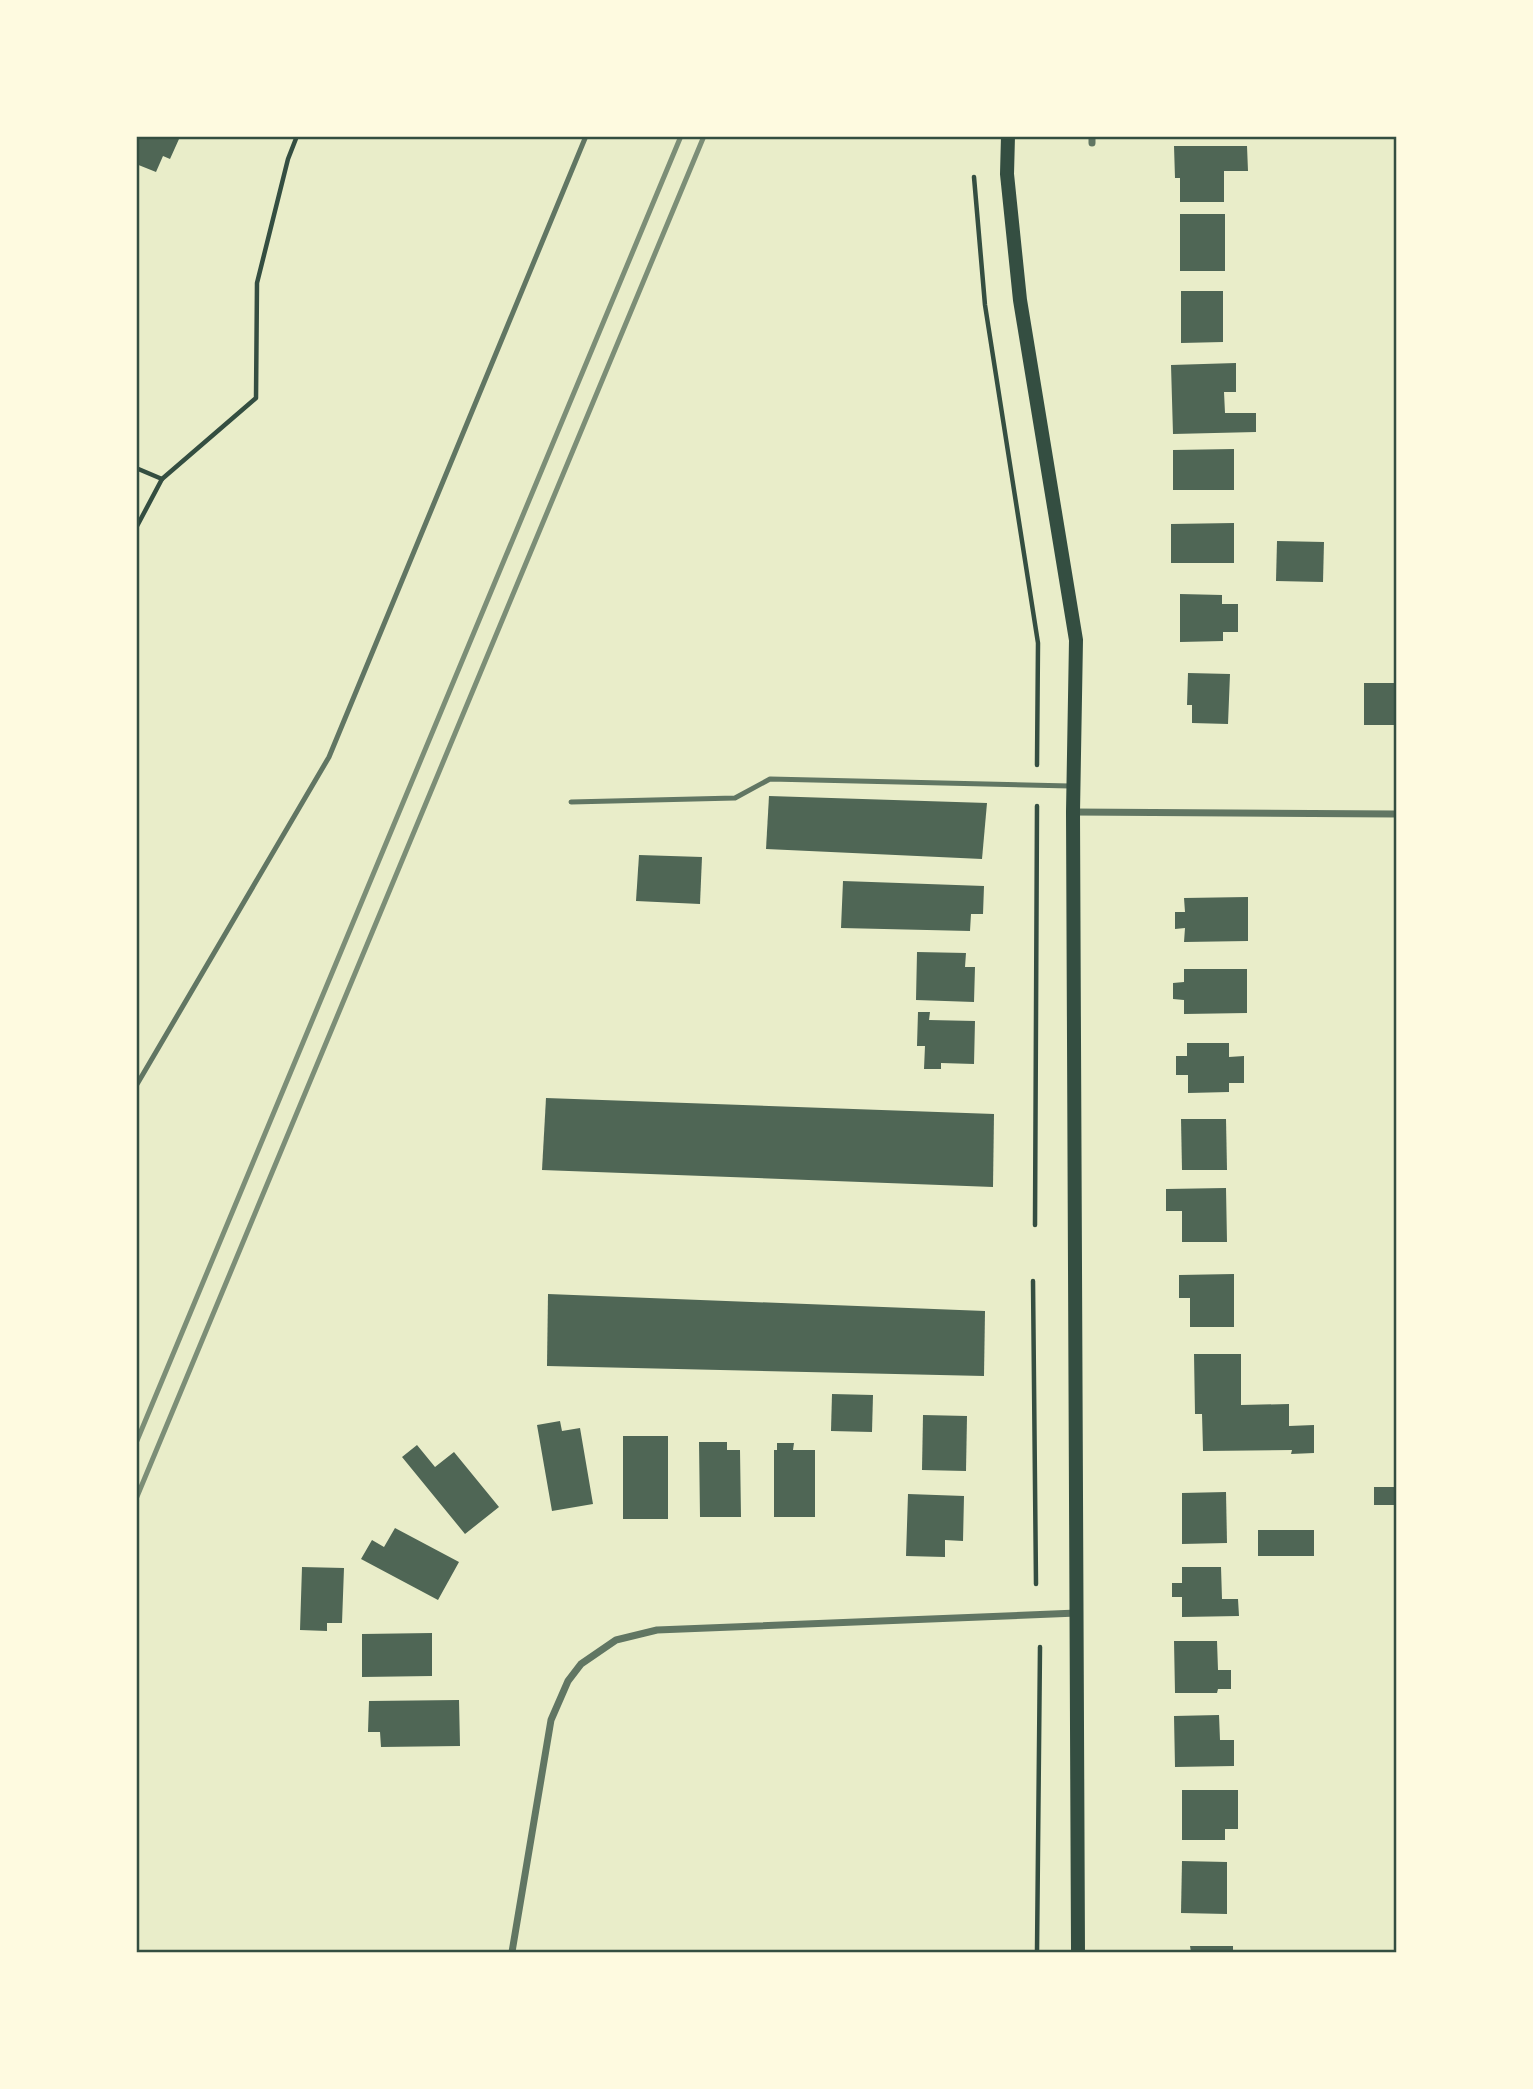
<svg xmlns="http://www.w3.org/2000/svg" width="1533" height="2089" font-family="'Fira Sans',sans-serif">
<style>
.building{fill:#4f6655}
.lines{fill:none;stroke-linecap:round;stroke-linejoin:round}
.path{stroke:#344e41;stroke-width:4.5}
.service{stroke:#617663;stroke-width:5}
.minor{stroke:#617663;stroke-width:7}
.secondary{stroke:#344e41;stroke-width:14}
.rail{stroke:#7c8e77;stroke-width:5}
.neatline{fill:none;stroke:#344e41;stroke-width:2.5}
</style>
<rect width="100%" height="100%" fill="#e9edc9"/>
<!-- building -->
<g class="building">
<polygon points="136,136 174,136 179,139 170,159 163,156 156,172 136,164"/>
<polygon points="1174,146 1247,146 1248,171 1224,171 1224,202 1180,202 1180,178 1175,178"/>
<rect x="1180" y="214" width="45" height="57"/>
<polygon points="1181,291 1223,291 1223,342 1181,343"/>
<polygon points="1236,363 1236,392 1224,392 1225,413 1256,413 1256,432 1173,434 1171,365"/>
<polygon points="1234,449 1234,490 1173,490 1173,450"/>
<polygon points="1234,523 1234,563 1171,563 1171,524"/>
<polygon points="1277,541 1324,542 1323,582 1276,581"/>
<polygon points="1180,594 1222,595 1222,604 1238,604 1238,632 1223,632 1223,641 1180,642"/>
<polygon points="1188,673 1230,674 1228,724 1192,723 1192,705 1187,705"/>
<rect x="1364" y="683" width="32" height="42"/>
<polygon points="769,796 987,803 982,859 766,849"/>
<polygon points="639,855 702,857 700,904 636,901"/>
<polygon points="843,881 984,886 983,914 971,914 970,931 841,928"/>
<polygon points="1248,897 1248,941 1184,942 1185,928 1175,929 1175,912 1185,912 1184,898"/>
<polygon points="917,952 966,953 965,967 975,967 974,1002 916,1000"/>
<polygon points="1184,969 1247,969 1247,1013 1184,1014 1184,1000 1173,999 1173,983 1184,982"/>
<polygon points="918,1012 930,1012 929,1020 975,1021 974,1064 941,1063 941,1069 924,1069 925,1046 917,1046"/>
<polygon points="1187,1043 1229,1043 1229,1057 1244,1056 1244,1083 1229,1083 1229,1092 1188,1093 1188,1075 1176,1075 1176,1056 1187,1056"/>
<polygon points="546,1098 994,1114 993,1187 542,1170"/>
<polygon points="1181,1119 1226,1119 1227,1170 1182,1170"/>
<polygon points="1226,1188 1227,1242 1182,1242 1182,1211 1166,1211 1166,1189"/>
<polygon points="1234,1274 1234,1327 1190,1327 1190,1298 1179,1298 1179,1275"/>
<polygon points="548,1294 985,1311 984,1376 547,1366"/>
<polygon points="1194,1354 1241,1354 1241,1405 1289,1404 1289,1426 1314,1425 1314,1453 1291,1454 1292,1450 1203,1451 1202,1414 1195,1414"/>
<polygon points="832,1394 873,1395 872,1432 831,1431"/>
<polygon points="923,1415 967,1416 966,1471 922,1470"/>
<polygon points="560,1421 562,1431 580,1428 593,1504 552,1511 537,1425"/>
<rect x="623" y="1436" width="45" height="83"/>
<polygon points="699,1442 727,1442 727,1450 740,1450 741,1517 700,1517"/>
<polygon points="777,1443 794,1443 793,1450 815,1450 815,1517 774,1517 774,1450 777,1450"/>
<polygon points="417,1445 435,1467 454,1452 499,1507 465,1534 402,1457"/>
<rect x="1374" y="1487" width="22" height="18"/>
<polygon points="1226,1492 1227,1543 1182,1544 1182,1493"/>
<polygon points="908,1494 964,1496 963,1541 945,1540 945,1557 906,1556"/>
<polygon points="395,1528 459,1562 438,1600 361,1559 372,1540 384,1547"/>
<rect x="1258" y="1530" width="56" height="26"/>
<polygon points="302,1567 344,1568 342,1623 327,1623 327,1631 300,1630"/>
<polygon points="1182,1567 1221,1567 1222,1599 1238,1599 1239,1616 1182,1617 1182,1597 1172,1597 1172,1583 1182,1583"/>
<polygon points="432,1633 432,1676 362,1677 362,1634"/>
<polygon points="1174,1641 1217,1641 1218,1670 1231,1670 1231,1689 1218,1689 1217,1693 1175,1693"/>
<polygon points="459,1700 460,1746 381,1747 380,1732 368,1732 369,1701"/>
<polygon points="1219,1715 1220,1740 1234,1740 1234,1766 1175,1767 1174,1716"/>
<polygon points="1182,1790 1238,1790 1238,1829 1225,1829 1225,1840 1182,1840"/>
<polygon points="1182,1861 1227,1862 1227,1914 1181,1913"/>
<polygon points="1190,1946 1233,1946 1233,1952 1191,1952"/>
</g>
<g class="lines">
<!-- path -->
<g class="path">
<polyline points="974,177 985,305 1038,643 1037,765"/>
<polyline points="136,468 162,479"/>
<polyline points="136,528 162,479 256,398 257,283 288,159 297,136"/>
<polyline points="1035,1225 1037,806"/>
<polyline points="1033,1281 1036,1584"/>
<polyline points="1037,1952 1040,1647"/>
</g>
<!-- service -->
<g class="service">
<polyline points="571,802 735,798 770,779 1070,786"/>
<polyline points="136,1086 329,757 586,136"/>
</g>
<!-- minor -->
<g class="minor">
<polyline points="1092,143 1092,136"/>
<polyline points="1073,812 1396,814"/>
<polyline points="512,1952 551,1720 568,1681 581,1664 616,1640 657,1630 1077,1613"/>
</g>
<!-- secondary -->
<polyline class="secondary" points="1008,136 1007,174 1020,300 1076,640 1073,812 1078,1952"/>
<!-- rail -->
<g class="rail">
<polyline points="136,1443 681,136"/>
<polyline points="136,1499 704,136"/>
</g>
</g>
<!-- border -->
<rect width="1533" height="2089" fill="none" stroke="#fefae0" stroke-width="276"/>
<rect x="138" y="138" width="1257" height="1813" class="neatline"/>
</svg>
